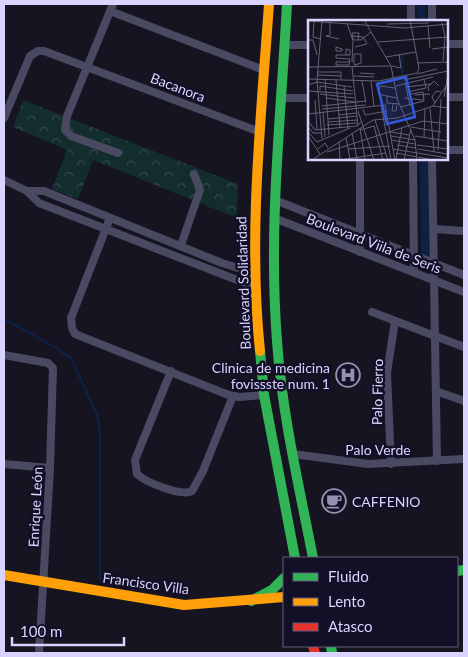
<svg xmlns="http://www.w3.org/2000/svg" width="468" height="657" font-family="Lato,sans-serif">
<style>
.forest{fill:url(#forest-crowns)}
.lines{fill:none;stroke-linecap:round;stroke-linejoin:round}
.stream{stroke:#0d2144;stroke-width:2.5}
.canal{stroke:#0d2144;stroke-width:8}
.street{stroke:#4a4962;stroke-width:8}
.fast{stroke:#30b455;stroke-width:10}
.slow{stroke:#ff9f0a;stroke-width:10}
.jam{stroke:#e5322d;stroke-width:10}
.labels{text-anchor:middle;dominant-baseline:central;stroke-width:5;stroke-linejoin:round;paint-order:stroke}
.street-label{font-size:14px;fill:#d9d4ff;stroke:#130f26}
.poi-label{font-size:14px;fill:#d9d4ff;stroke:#130f26;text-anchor:end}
.inset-river{fill:none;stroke:#0d2144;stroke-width:2.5}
.inset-road{fill:none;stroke:#64617a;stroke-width:1}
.view{fill:#305bdc;fill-opacity:0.15;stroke:#305bdc;stroke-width:2.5}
.inset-edge{fill:none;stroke:#d9d4ff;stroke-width:2.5}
</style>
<defs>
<pattern id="forest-crowns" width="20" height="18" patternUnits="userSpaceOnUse" patternTransform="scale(1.25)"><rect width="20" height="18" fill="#132c2d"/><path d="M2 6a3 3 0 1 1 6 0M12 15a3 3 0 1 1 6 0" fill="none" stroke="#354a4c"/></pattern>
</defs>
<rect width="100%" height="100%" fill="#161421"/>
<!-- forest -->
<polygon class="forest" points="23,100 238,184 237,218 93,160 78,199 52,189 67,150 13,127"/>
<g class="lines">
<!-- stream -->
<polyline class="stream" points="4,319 53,346 71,358 97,415 100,431 100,581"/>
<!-- canal -->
<g class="canal">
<polyline points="421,4 422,21"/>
<polyline points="424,159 425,255"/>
</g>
<!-- street -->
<g class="street">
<polyline points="113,4 67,116 65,130 71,136 118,153"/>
<polyline points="411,4 411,21"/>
<polyline points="432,4 432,21"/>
<polyline points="110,11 264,70"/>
<polyline points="447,44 464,44"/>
<polyline points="285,45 309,45"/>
<polyline points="447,97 464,97"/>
<polyline points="282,98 309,98"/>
<polyline points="4,118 30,56 38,51 44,51 260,132"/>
<polyline points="447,150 464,150"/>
<polyline points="413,159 414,272"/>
<polyline points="432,159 437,461"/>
<polyline points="4,180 27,191 39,203 255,287"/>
<polyline points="27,191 44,191 222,263 254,273"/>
<polyline points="275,200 464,275"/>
<polyline points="110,218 71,318 72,328 75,334 226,394 239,397 264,395"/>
<polyline points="274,218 464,292"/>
<polyline points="434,229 464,231"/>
<polyline points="181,245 200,190 194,174"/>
<polyline points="360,252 360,159"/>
<polyline points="372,312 464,347"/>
<polyline points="4,355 48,363 53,368 50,468 39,653"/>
<path d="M171,371L135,460L137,474C145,482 182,497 192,491L203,471L233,396"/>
<polyline points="436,391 464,401"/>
<polyline points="293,454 368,464 464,459"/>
<polyline points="4,464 50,468"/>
<polyline points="391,464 387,373 395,321"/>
</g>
<!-- fast -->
<g class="fast">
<path d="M287,4C281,116 268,229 277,341C282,414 299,486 313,558"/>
<polyline points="260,351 264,395 295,558"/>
<polyline points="457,571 464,570"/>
<polyline points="251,601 272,590 284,578"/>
<polyline points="331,646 332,653"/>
</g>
<!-- slow -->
<g class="slow">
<path d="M260,351C248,236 261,119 269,4"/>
<polyline points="4,575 184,605 284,597"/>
</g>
<!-- jam -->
<polyline class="jam" points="313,646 315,653"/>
</g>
<!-- icons -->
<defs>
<g id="hospital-ring" transform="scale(1.25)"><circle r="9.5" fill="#130f26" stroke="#9591b1" stroke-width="1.5"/><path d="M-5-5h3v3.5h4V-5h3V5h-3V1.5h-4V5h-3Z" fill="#9591b1"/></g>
<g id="cafe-ring" transform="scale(1.25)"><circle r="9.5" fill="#130f26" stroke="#9591b1" stroke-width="1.5"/><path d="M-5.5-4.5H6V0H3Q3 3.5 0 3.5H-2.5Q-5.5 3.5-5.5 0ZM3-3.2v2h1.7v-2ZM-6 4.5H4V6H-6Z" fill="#9591b1"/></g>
</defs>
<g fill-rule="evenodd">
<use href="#hospital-ring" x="348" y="375"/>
<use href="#cafe-ring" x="334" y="501"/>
</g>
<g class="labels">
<!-- street labels -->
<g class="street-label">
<text transform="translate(178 87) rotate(21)">Bacanora</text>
<text transform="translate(374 243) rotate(21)">Boulevard Viila de Seris</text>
<text transform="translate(243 283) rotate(-92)">Boulevard Solidaridad</text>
<text transform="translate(377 392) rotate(-89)">Palo Fierro</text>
<text x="378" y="449">Palo Verde</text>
<text transform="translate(35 507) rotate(-87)">Enrique León</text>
<text transform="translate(146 583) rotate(8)">Francisco Villa</text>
</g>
<!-- poi labels -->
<g class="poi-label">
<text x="330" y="367">Clinica de medicina<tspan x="330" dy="16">fovissste num. 1</tspan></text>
<text x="352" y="501" text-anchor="start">CAFFENIO</text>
</g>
</g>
<!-- overview -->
<g transform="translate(308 20)">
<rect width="140" height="140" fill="#161421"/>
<path class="inset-river" d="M94,35V55M71,82L79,85L83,97"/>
<path class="inset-road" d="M56,0L83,46L90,81L107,120L109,140M0,1L97,8L140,4M6,1L5,17L13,19M22,2V15L18,16L31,19M39,3L45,21L44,42M134,3L137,17L135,41M79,4L121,3M120,6L122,28M44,16L55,17L59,24L47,27M0,20H5L9,35M50,20L51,13H44L45,19L47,20H53L63,12M70,22L140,17M28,27L34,29V31H28ZM124,29L140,27M78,37L108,32M109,43L140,42M34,45H41L42,39L28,38V35H42V30L38,29V35M34,45H28V42H42M47,45L53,43V34H46V44L48,47M44,46L50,106M84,46L93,48L91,34M0,47L83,46M9,52H33V59M52,53L67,54M109,54L129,49M10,55L33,56M45,56L66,57M0,59L71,61L109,53L111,48L102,0M17,59L21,115M9,60L14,119M9,60L14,0M28,60L32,108M96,60L140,51M54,61L58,83M63,61L66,86M97,62L102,86M0,65L9,62L44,67M36,66L40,108M88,66L125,57M98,67L123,64M12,70V66L45,71M0,71L45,74M121,71L120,67L126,61L131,66M99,72L118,68L116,59M12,74L46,78M74,75L71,74L72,66L87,68M74,75L89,78M107,75L122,74M79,76V83L91,84M140,76V107M136,77L140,54M18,78L47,82M96,78L115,80M7,80L9,109M127,83L124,77L128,71L133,72M85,84L84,91H88L89,85M73,85L83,140M14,86L57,81M125,86L138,66M93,87L116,81L115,72L103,74M122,88L126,132M14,89L58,85M55,89L57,95L79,91M50,91L66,140M15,92L17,117M0,94L77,85L87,140M31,95L48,93M20,99L49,96M67,100L80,140M0,101L7,110L49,106L54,101M20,102L49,100M19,105L49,103M0,107L5,113H14M103,107L133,112M52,108L57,140M52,110L66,106L75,140M0,112L9,122L42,108M83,112L101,115M44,113L49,139M0,116L12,134M83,116L107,120M107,116L140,121M116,117L117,89M38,118L42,139M83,120L107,124M31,121L32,140M89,125L108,128M109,125L140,129M10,129L17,123L20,128M40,129L82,126M85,129L140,138M110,129L139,134M130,130L133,79M19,132L115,101L140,104M88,133L109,137M110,137L125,140M88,139L94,108M4,140L65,100L89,98L125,86L140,88M32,140L78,133M96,140L103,109"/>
<path class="view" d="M98,57L107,97L79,104L69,64Z"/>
<rect width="140" height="140" class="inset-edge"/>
</g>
<!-- border -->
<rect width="468" height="657" fill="none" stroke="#d9d4ff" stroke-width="10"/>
<!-- legend -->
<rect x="283" y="557" width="175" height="90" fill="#130f26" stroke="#625e7d"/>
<rect x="293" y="573" width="25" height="8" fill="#30b455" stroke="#625e7d"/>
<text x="328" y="582" font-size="15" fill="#d9d4ff">Fluido</text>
<rect x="293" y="598" width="25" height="8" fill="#ff9f0a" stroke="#625e7d"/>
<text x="328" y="607" font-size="15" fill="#d9d4ff">Lento</text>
<rect x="293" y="623" width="25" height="8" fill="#e5322d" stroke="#625e7d"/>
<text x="328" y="632" font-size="15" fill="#d9d4ff">Atasco</text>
<!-- scale -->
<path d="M12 637v8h112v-8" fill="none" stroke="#d9d4ff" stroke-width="2.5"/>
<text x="20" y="637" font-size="15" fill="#d9d4ff" stroke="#130f26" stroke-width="4" paint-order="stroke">100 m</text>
</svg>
